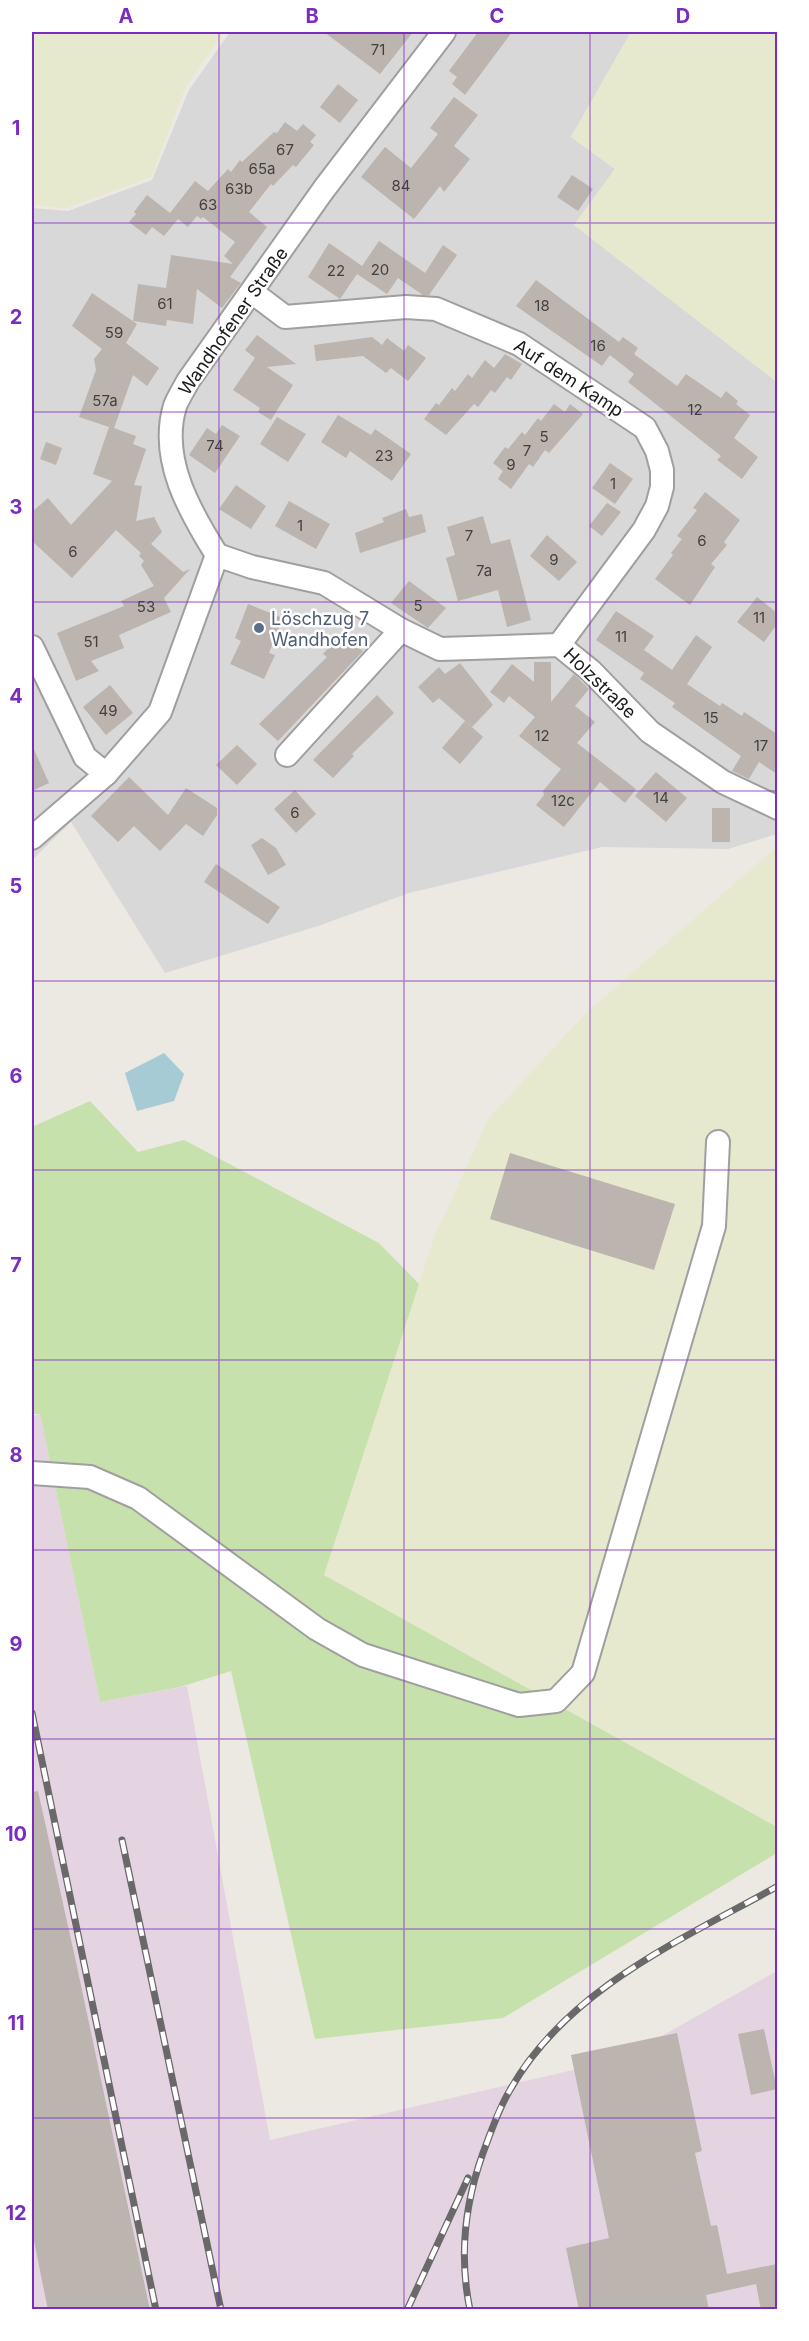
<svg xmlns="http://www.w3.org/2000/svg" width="809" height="2341" font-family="Inter,sans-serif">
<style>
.residential{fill:#d9d8d8}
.industrial{fill:#e4d4e1}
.farmland{fill:#e7e9ce}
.grass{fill:#c7e1ac}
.water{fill:#a6cbd5}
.building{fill:#bbb4af}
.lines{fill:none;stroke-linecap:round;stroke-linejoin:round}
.minor-casing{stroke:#9f9f9f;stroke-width:26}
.minor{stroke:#fff;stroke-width:22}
.rail-casing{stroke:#696969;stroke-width:7}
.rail{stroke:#fff;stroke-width:4.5;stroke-dasharray:14;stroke-linecap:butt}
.grid{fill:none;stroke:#7b2cbf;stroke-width:1.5;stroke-opacity:0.55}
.service-dot{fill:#5c6f8a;stroke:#fff;stroke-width:2}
.labels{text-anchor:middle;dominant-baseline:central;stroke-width:5;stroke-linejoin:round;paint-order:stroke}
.number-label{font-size:15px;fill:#434140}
.street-label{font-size:18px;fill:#1b1b1b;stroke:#fff}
.service-label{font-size:18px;fill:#4e5e75;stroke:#fff;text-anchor:start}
.neatline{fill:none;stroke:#7b2cbf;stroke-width:2}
.grid-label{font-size:20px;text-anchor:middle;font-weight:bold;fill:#7b2cbf}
</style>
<rect width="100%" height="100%" fill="#ece8e2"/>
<!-- residential -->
<polygon class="residential" points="230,32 631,32 571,137 615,169 574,225 777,382 777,834 728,849 602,847 409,893 318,926 165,973 71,822 32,860 32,208 68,211 152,180 189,90"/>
<!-- industrial -->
<polygon class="industrial" points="40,1414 100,1702 187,1686 270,2140 621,2059 777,1971 777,2309 32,2309 32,1416"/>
<!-- farmland -->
<g class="farmland">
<polygon points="32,32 224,32 186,86 151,177 67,208 32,205"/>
<polygon points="631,32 777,32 777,382 574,225 615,169 571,137"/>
<polygon points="777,849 777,1827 324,1575 434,1238 489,1118 584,1015 772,851"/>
</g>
<!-- grass -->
<polygon class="grass" points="90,1101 138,1152 184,1140 379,1243 419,1284 324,1575 777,1827 777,1853 503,2018 315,2039 231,1671 180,1687 100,1702 40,1414 32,1414 32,1127"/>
<!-- water -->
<polygon class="water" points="164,1053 184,1074 174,1101 137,1111 125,1073"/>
<!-- building -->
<g class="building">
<polygon points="324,32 413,32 380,74"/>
<polygon points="478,32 512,32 465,95 452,84 457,77 449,71"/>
<polygon points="338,84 358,100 340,123 320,107"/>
<polygon points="454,97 478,115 454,146 470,159 444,192 440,186 414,219 361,177 385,147 411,168 438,134 430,128"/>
<polygon points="285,122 297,131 303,124 316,135 310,142 314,145 296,167 293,165 273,186 271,184 249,212 267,227 230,277 241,283 237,288 222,308 197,289 193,324 167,320 166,326 133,321 138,284 166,288 171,255 233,264 224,256 235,242 203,217 201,219 197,216 188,227 178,219 164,236 152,227 146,235 129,222 136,214 134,212 147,195 170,213 195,181 208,191 228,169 231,172 240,160 242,162 274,132 277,133"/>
<polygon points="572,175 593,189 578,211 557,197"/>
<polygon points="379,241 425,273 443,245 457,255 429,295 423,295 398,278 387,294 357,274 340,299 308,277 329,243 362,266"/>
<polygon points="536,280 619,342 623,337 638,348 634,354 677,386 686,374 721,398 726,391 738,401 736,404 750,415 734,438 758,457 742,479 717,460 721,456 628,382 634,374 610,355 602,366 516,306"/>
<polygon points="92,293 137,324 126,343 159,368 147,386 133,375 114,428 136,436 133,444 146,449 134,485 142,486 136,521 154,517 162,532 151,544 183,572 190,569 164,598 171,612 119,635 124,648 91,661 99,671 76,681 57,633 124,606 121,601 154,586 141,565 144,561 139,556 141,553 116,530 72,578 32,541 32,512 48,498 71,525 112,481 93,474 109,427 79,417 96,370 94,359 102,349 72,326"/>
<polygon points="257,335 296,364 267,367 293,385 271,420 258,412 260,408 233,390 255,358 245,350"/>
<polygon points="372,337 382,345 387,338 404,351 408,345 426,358 408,381 391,368 386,373 363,356 316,361 314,345"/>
<polygon points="505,354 522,364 511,380 507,377 495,393 491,390 478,407 474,404 446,435 424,419 436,403 439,405 452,388 455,391 468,374 472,378 485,360 494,368"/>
<polygon points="554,404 565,412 570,404 583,414 549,453 545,450 533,467 529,464 511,489 498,479 503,471 493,463 505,447 508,449 522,432 525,435 538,418 541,421"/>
<polygon points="338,415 371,435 375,429 411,454 392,481 350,451 346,458 321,442"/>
<polygon points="277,417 306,434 288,462 260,444"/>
<polygon points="222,425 240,436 215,473 189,455 207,428 216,434"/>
<polygon points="46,442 62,448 56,465 40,459"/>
<polygon points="610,463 633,479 615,504 592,488"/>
<polygon points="236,485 266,506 251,529 219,509"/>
<polygon points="705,492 740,520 724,542 727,545 711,564 715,567 690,605 655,579 673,555 671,553 682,539 677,536 697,510 693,508"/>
<polygon points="289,501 330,524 316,549 275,526"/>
<polygon points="607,503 621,512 602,536 589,526"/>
<polygon points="406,509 409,517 422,514 426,532 360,553 355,533 384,522 382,518"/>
<polygon points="483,516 491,544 510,539 531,620 507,627 498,590 458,601 446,558 455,555 447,527"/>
<polygon points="547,535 577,562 559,581 530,556"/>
<polygon points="409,581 446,608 428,628 391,603"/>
<polygon points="757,597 777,613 777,624 764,642 737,622"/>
<polygon points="248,604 283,618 269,653 275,655 264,679 230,664 241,641 235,638"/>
<polygon points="616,611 654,636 644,650 672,670 696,635 712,647 687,684 720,706 722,703 742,716 744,712 777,734 777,774 759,762 749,779 732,771 741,756 672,707 675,703 640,679 644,673 596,640"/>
<polygon points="342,633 363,651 278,741 259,724 327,657 323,654"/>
<polygon points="534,662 551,662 551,702 574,674 589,689 575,706 595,722 577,743 636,789 625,803 600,782 564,827 536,805 544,795 543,791 561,769 519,736 535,717 509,696 504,703 490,692 512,664 534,682"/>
<polygon points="460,663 493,705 472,727 439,698 433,703 418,687 439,667 445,674"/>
<polygon points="110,685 133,713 106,735 83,707"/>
<polygon points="377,695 394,713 352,754 354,756 333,778 313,760"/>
<polygon points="465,721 483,737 460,764 442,748"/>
<polygon points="32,745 49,783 32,791"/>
<polygon points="237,745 257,764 237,785 216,765"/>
<polygon points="656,772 687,798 666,822 635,796"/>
<polygon points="129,777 168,815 186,788 217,808 217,815 203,836 186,824 160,851 134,826 118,842 91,816"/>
<polygon points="295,790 316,814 296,833 274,809"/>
<rect x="712" y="808" width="18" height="34"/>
<polygon points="262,838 276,848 286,865 268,875 251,845"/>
<polygon points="216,864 280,907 268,924 204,882"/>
<polygon points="510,1153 675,1204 654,1270 490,1219"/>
<polygon points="38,1791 76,1962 150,2310 48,2310 32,2231 32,1792"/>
<polygon points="764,2029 777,2089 751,2095 738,2034"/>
<polygon points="677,2033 702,2151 695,2153 711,2226 717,2225 727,2274 777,2264 777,2310 761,2310 756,2284 706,2295 709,2310 579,2310 566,2248 609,2238 571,2055"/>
</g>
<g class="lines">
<!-- minor casing -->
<g class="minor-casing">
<g id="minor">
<polyline points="252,292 285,317 406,307 436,309 519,344 645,428 657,451 662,470 662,487 657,506 644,530 559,645"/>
<polyline points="217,555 252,567 324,583 401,630 440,649 559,645 591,671 650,732 723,782 778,808"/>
<polyline points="32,647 85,757 106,774"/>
<polyline points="287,755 401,630"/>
<path d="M32,838L106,774L160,712L217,555C190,512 159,459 175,406C178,398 184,389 188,381L324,189L444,32"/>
<polyline points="32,1473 90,1477 138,1498 317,1629 363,1655 519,1705 556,1701 583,1673 714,1226 718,1142"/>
</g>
</g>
<!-- minor -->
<use href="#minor" class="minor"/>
<!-- rail casing -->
<g class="rail-casing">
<g id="rail">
<polyline points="32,1713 156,2310"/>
<polyline points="122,1840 221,2310"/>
<polyline points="407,2310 468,2178"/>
<path d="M470,2310C459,2257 465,2203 483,2153C491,2132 498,2110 510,2090C567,1989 681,1940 778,1886"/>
</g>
</g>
<!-- rail -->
<use href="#rail" class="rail"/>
</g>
<!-- grid -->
<path class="grid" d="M219,32V2310M404,32V2310M590,32V2310M32,223H778M32,412H778M32,602H778M32,791H778M32,981H778M32,1170H778M32,1360H778M32,1550H778M32,1739H778M32,1929H778M32,2118H778"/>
<!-- markers -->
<circle class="service-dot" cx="259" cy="628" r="6"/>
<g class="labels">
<!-- number labels -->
<g class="number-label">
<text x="378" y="49">71</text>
<text x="285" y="149">67</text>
<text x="262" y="168">65a</text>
<text x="401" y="185">84</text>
<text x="239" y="188">63b</text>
<text x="208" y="204">63</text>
<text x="380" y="269">20</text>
<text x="336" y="270">22</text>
<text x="165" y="303">61</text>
<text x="542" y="305">18</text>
<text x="114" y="332">59</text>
<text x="598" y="345">16</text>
<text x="105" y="400">57a</text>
<text x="695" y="409">12</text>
<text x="544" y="436">5</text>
<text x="215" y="445">74</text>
<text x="527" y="450">7</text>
<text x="384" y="455">23</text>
<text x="511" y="464">9</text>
<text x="613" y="483">1</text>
<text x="300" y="525">1</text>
<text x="469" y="535">7</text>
<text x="702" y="540">6</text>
<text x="73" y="551">6</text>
<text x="554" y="559">9</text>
<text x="484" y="570">7a</text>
<text x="418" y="605">5</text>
<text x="146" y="606">53</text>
<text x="759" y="617">11</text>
<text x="621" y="636">11</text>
<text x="91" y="641">51</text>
<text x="108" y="710">49</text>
<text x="711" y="717">15</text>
<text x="542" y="735">12</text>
<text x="761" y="745">17</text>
<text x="661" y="797">14</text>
<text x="563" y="800">12c</text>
<text x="295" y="812">6</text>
</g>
<!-- street labels -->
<g class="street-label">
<text transform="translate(233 321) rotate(-55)">Wandhofener Straße</text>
<text transform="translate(569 378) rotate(33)">Auf dem Kamp</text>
<text transform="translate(600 683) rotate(44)">Holzstraße</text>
</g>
<!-- service labels -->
<g class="service-label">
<text x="271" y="618">Löschzug 7<tspan x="271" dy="21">Wandhofen</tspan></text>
</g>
</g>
<!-- border -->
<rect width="809" height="2341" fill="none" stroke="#ffffff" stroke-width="66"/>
<rect x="33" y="33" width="743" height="2275" class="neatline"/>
<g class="grid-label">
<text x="126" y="23">A</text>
<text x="312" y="23">B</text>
<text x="497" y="23">C</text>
<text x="683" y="23">D</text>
<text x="16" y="135">1</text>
<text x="16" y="324">2</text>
<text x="16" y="514">3</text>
<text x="16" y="703">4</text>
<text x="16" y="893">5</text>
<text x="16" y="1083">6</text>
<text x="16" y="1272">7</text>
<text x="16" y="1462">8</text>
<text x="16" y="1651">9</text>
<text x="16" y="1841">10</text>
<text x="16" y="2030">11</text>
<text x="16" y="2220">12</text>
</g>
</svg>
